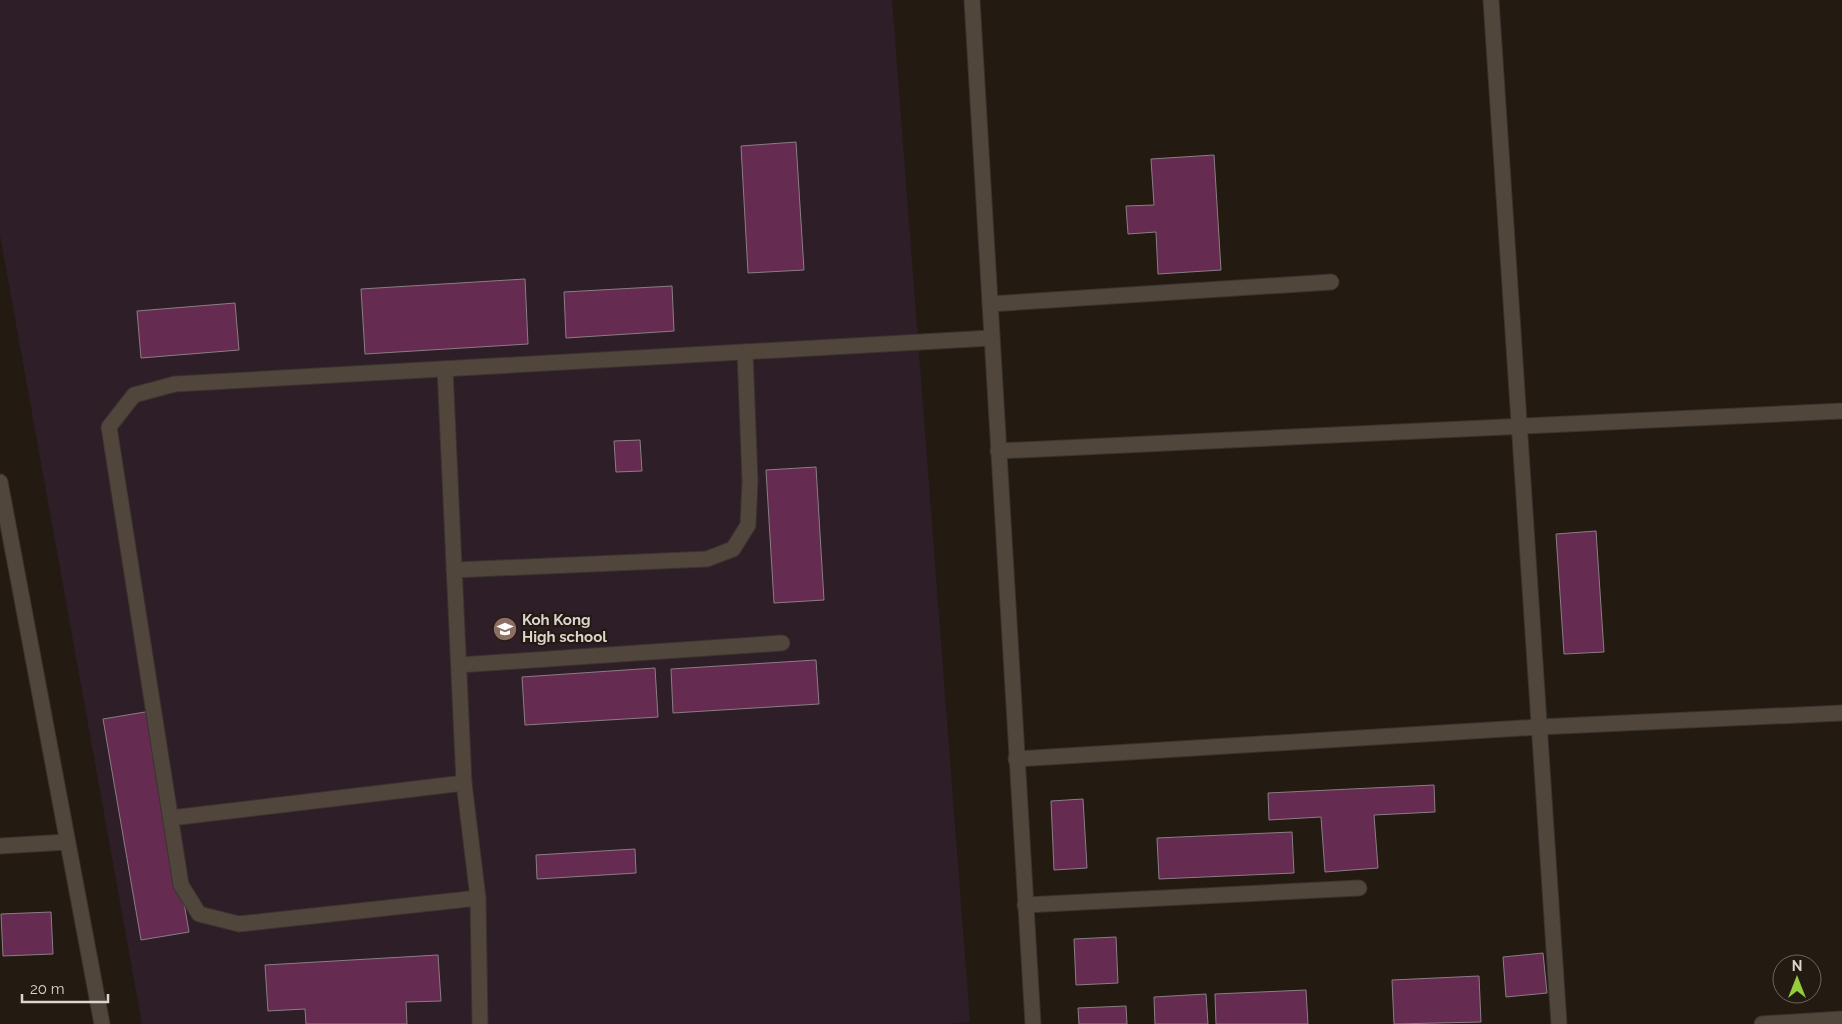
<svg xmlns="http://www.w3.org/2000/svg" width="1842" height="1024" font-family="Raleway,sans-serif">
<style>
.education{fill:#2e1e28}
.building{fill:#662b50;stroke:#8b7d84}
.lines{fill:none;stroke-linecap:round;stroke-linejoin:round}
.lane-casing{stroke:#3a342f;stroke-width:17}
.street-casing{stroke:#3a342f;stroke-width:17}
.secondary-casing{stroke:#3a342f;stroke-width:17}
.lane{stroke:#50463c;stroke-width:15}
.street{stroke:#50463c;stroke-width:15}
.secondary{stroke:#50463c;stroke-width:15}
.labels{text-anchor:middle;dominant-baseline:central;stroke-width:4.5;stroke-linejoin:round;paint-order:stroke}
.poi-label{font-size:15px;font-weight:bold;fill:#dbd5cf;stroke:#231b12;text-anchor:start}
</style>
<rect width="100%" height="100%" fill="#231b12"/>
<!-- education -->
<polygon class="education" points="0,0 892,0 970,1022 949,1024 142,1024 0,235"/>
<!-- building -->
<g class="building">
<polygon points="796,142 804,270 748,273 741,146"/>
<polygon points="1214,155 1221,270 1158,274 1156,232 1128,234 1126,206 1154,205 1151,159"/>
<polygon points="525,279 528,344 365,354 361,289"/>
<polygon points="672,286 674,331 566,338 564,292"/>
<polygon points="235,303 239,350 141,358 137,311"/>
<polygon points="640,440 642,471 616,472 614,441"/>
<polygon points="816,467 824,600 774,603 766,470"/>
<polygon points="1596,531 1604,652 1564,654 1556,534"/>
<polygon points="816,660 819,704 673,713 671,669"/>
<polygon points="655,668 658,717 525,725 522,677"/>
<polygon points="151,711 189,932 141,940 103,719"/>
<polygon points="1434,785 1435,812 1374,815 1378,868 1325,872 1321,817 1269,820 1268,793"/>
<polygon points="1083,799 1087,868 1054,870 1051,801"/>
<polygon points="1292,832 1294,873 1159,879 1157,838"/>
<polygon points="635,849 636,873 537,879 536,855"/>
<polygon points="51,912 53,954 3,956 1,914"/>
<polygon points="1116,937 1118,983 1076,985 1074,939"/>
<polygon points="1543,953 1547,993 1506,997 1503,957"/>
<polygon points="438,955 441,1001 406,1002 407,1024 306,1024 305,1009 268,1011 265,965"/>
<polygon points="1479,976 1481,1022 1394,1024 1392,980"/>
<polygon points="1306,990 1308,1024 1216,1024 1215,994"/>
<polygon points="1206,994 1208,1024 1155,1024 1154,997"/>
<polygon points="1126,1006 1127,1024 1079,1024 1078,1008"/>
</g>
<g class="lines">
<!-- lane casing -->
<g class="lane-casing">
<g id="lane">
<polyline points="990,304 1331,282"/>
<polyline points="445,369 464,783 478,898 480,1024"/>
<polyline points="454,570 707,559 733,549 748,525 750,481 745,352"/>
<polyline points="459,665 782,643"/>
<polyline points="171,818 464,783"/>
<polyline points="478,898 239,924 199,914 181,885 109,427 134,395 175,384 991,338"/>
<polyline points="1025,905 1359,888"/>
</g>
</g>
<!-- street casing -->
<g class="street-casing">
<g id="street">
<polyline points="972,0 1033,1024"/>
<polyline points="1491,0 1559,1024"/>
<polyline points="998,451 1842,411"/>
<polyline points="0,482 102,1024"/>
<polyline points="1016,759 1539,727 1842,713"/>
<polyline points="0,846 67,842"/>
</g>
</g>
<!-- secondary casing -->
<g class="secondary-casing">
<polyline id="secondary" points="1762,1024 1842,1019"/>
</g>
<!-- lane -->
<use href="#lane" class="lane"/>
<!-- street -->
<use href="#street" class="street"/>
<!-- secondary -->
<use href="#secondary" class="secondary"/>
</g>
<!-- icons -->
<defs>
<g id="school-disc" transform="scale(1.25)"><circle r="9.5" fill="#8d6e63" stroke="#231b12"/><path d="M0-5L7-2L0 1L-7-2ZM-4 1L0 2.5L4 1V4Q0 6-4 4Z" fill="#fff"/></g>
</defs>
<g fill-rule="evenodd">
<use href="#school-disc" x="505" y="629"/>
</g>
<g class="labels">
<!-- poi labels -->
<g class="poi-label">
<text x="522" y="620">Koh Kong<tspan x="522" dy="17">High school</tspan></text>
</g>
</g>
<!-- north arrow -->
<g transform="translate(1797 979)"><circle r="24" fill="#231b12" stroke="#6d655e"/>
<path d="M0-4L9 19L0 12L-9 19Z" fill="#94cc3c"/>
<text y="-8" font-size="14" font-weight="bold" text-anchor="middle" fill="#dbd5cf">N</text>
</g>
<!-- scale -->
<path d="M22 994v8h86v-8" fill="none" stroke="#dbd5cf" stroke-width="2.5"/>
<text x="30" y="994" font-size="15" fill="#dbd5cf" stroke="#231b12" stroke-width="4" paint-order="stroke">20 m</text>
</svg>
